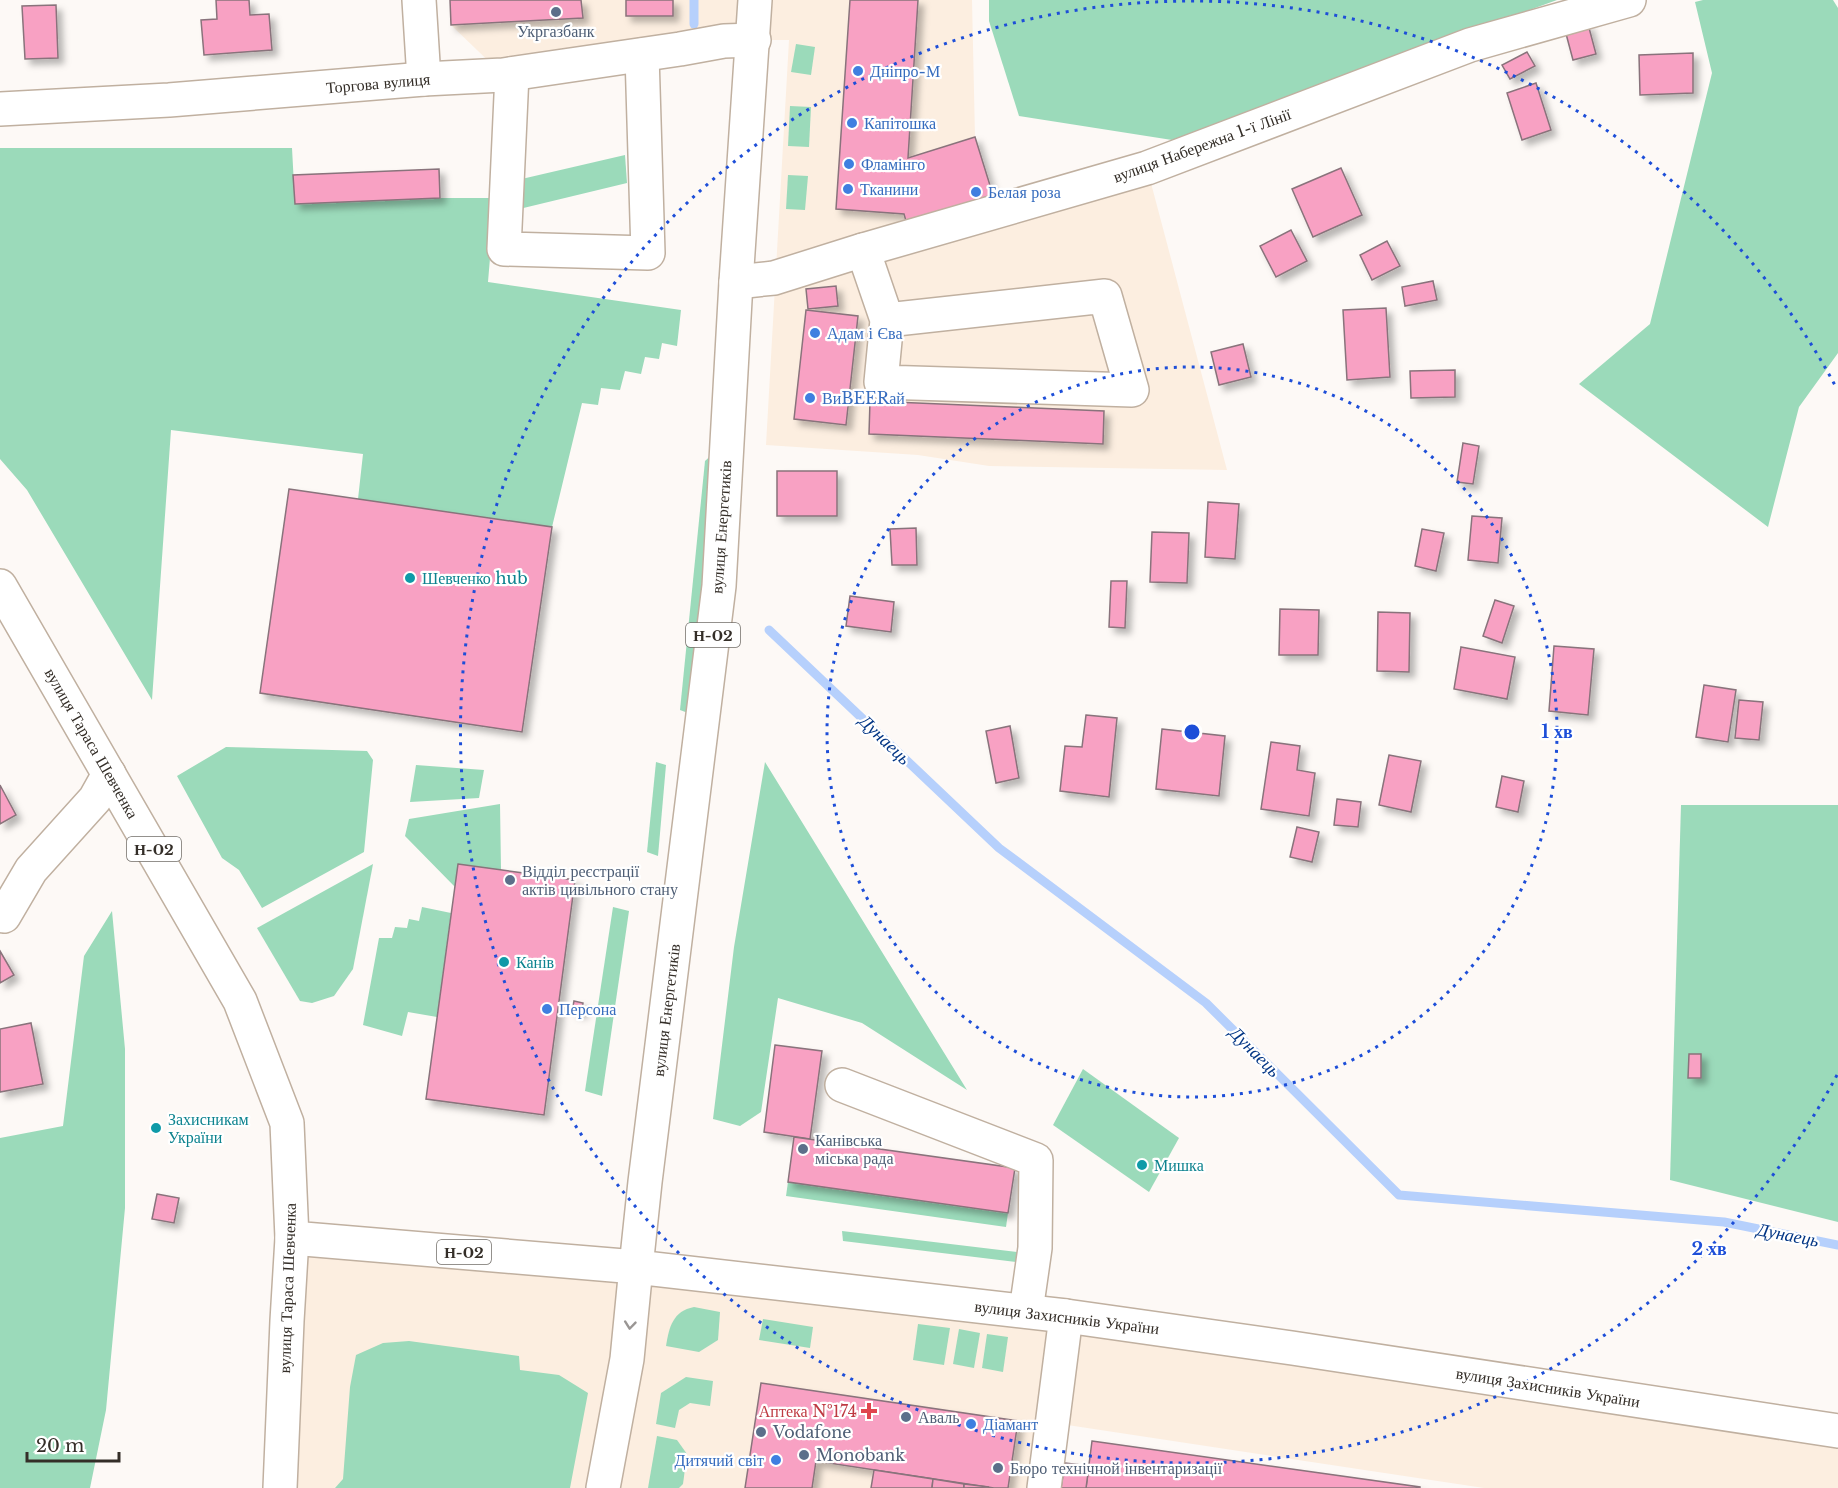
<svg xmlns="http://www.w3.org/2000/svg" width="1838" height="1488" font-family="'Libre Baskerville',serif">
	<defs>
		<filter id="shadow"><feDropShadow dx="5.5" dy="5.5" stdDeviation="3" flood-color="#0004"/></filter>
	</defs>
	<rect width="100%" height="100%" fill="#fdf9f6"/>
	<!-- built -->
	<g fill="#fceee0">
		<path d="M450,0h522l3,137 18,57 154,-26 80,302 -238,-4 -71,-11 -152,-10 23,-405h-35l-251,35 -52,-50z"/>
		<path d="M292,1238l344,29 1202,164v57h-354l-443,-67 -12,67h-749z"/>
	</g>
	<!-- green -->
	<g fill="#9bdaba">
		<path d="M989,0h568l-385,140 -153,-24 -30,-95z"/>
		<path d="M1703,0h130l5,8v345l-39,54 -31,120 -189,-143 71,-60 62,-251 -17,-71z"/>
		<path d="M796,44l19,3 -4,28 -20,-3z"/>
		<path d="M790,106l21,1 -2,40 -21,-1z"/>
		<path d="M0,148h292l3,56 145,-6h55l-7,84 193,28 -4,36 -15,-3 -3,16 -14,-2 -4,17 -16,-3 -5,19 -19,-2 -3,17 -16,-2 -30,124 -194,-28 5,-45 -192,-24 -19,270 -125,-210 -27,-31z"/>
		<path d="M625,155l2,28 -116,28 2,-30z"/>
		<path d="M788,175l20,1 -3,34 -19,-1z"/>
		<path d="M716,451l-28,262 -8,-3 25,-249z"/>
		<path d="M226,747l141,4 6,9 -9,92 -102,56 -23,-38 -17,-12 -45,-82z"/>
		<path d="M656,762l10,3 -8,91 -11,-4z"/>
		<path d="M765,762l202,328 -105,-67 -84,-25 -17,114 -21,14 -27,-7 21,-172z"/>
		<path d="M416,765l68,5 -5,28 -69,4z"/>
		<path d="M500,804l1,66 -43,-6 -3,23 -50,-51 4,-17z"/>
		<path d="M1681,805h157v417l-168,-42z"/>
		<path d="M373,864l-20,105 -19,27 -22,7 -12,-2 -43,-73z"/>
		<path d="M422,907l29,6 -14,104 -29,-5 -6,24 -39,-11 16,-87h13l3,-11 12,1 2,-9 10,2z"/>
		<path d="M613,907l16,4 -27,185 -17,-5z"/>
		<path d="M112,911l13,138v159l-19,202 -16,78h-90v-350l63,-12 21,-170z"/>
		<path d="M1083,1069l96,69 -30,54 -96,-67z"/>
		<path d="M788,1182l220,31 -2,14 -220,-31z"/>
		<path d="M842,1231l175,21 -1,10 -173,-21z"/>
		<path d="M694,1307l26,5 -2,28 -19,12 -33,-6c3,-19 7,-35 28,-39z"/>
		<path d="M763,1319l50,8 -3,21 -51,-8z"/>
		<path d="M918,1324l32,4 -6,37 -31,-5z"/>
		<path d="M959,1329l21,4 -6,35 -21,-4z"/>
		<path d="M987,1334l21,3 -5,35 -21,-4z"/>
		<path d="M409,1341l110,15 1,14 39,5 29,18 -18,95h-235l8,-9 7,-92 6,-32 27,-12z"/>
		<path d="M686,1377l27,4 -3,25 -20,-3 -11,7 -4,18 -19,-4 5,-31z"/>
		<path d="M657,1436l20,4 10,14 -4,30 -4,4h-31z"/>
	</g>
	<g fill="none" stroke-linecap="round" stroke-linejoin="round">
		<!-- stream -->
		<g stroke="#b6d0fc" stroke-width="9">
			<path d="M694,24v-24"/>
			<path d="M769,630l230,218 207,155 193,192 325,27 114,23"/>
		</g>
	</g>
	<!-- building -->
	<g fill="#f8a1c3" stroke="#89737b" stroke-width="1.5" filter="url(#shadow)">
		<path d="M216,0h33l1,15 19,-1 3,36 -68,5 -3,-35 16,-1z"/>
		<path d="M450,0h131l2,18 -132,7z"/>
		<rect x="626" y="0" width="47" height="16"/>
		<path d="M850,0h68l-10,158 67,-21 18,58 -87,26 -2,-7 -68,-5z"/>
		<path d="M56,5l2,53 -33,1 -3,-53z"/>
		<path d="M1588,24l8,30 -23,6 -8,-30z"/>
		<path d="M1527,52l8,14 -25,13 -8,-14z"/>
		<path d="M1693,53v40l-53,2 -1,-40z"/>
		<path d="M1536,83l15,47 -29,10 -15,-47z"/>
		<path d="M1341,168l21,47 -49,22 -21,-48z"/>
		<path d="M439,169l1,29 -145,6 -2,-29z"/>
		<path d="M1291,230l16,31 -31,16 -16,-31z"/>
		<path d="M1387,241l13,25 -28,14 -12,-25z"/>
		<path d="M1433,281l4,19 -32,6 -3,-19z"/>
		<path d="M836,286l2,20 -30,3 -2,-20z"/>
		<path d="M1386,308l4,69 -43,3 -4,-70z"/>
		<path d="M806,310l52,6 -12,109 -52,-6z"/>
		<path d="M1243,344l8,33 -32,8 -8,-33z"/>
		<path d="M1455,370v27l-44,1 -1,-27z"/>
		<path d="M870,401l234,10 -1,33 -234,-10z"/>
		<path d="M1463,443l16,3 -6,38 -16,-2z"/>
		<rect x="777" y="471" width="60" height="45"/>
		<path d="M289,489l263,38 -30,205 -262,-39z"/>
		<path d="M1208,502l31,2 -4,55 -30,-2z"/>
		<path d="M1472,516l30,2 -4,45 -30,-3z"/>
		<path d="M916,528l1,37h-25l-2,-36z"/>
		<path d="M1422,529l22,4 -8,38 -21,-5z"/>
		<path d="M1152,532l37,1 -2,50 -37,-1z"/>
		<path d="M1111,581h16l-2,47 -16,-1z"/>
		<path d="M850,596l44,6 -3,30 -45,-6z"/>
		<path d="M1495,600l19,6 -12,37 -19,-7z"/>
		<path d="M1280,609l39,1 -1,45h-39z"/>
		<path d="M1378,612l32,1 -1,59 -32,-1z"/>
		<path d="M1554,646l40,3 -6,66 -39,-4z"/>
		<path d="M1461,647l54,10 -8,42 -53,-10z"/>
		<path d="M1704,685l32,5 -8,52 -32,-5z"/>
		<path d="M1739,700l24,2 -4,38 -24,-2z"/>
		<path d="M1086,715l31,3 -8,79 -49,-6 5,-45 17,1z"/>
		<path d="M1010,726l9,52 -23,5 -10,-52z"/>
		<path d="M1162,729l63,7 -6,60 -63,-7z"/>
		<path d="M1271,742l29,4 -3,24 18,3 -6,43 -48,-7z"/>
		<path d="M1389,755l32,6 -10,51 -32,-7z"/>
		<path d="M1502,776l22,5 -6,31 -22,-5z"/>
		<path d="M0,785l16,30 -16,9z"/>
		<path d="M1337,799l24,3 -3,25 -24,-2z"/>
		<path d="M1297,827l22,5 -7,30 -22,-5z"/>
		<path d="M458,864l117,16 -31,235 -118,-16z"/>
		<path d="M0,951l14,24 -14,8z"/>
		<path d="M574,1001l9,2 -2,10 -9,-2z"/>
		<path d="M31,1023l12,61 -43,8v-63z"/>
		<path d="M775,1045l47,6 -12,88 -46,-7z"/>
		<path d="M1689,1054h12v24h-13z"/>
		<path d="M794,1137l221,31 -7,45 -220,-31z"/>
		<path d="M157,1194l22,4 -5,25 -22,-4z"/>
		<path d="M761,1383l257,38 -10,67h-14l-178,-27 -4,27h-67z"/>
		<path d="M1092,1441l328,46v1h-334z"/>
		<path d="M1065,1463l24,3 -3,22h-25z"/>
		<path d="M874,1470l59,9 -1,9h-61z"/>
		<path d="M933,1479l31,5v4h-32z"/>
		<path d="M964,1484l25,3 -25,1z"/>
	</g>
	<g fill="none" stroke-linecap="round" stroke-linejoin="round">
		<defs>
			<g id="minor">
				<path d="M419,0l5,79"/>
				<path d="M512,74l-8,175 144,4 -6,-198"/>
				<path d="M0,109l169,-9 255,-21 79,-4 177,-26 44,-8 30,-1"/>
				<path d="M863,250l24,70 218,-24 27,94 -251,-8 6,-62"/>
				<path d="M736,282l38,-4 89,-28 284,-82 323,-123 159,-45"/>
				<path d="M4,916l27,-46 64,-71 14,-25"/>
				<path d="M842,1085l194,75 -1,88 -9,63"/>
				<path d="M280,1488l7,-167 5,-83"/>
				<path d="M603,1488l24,-129 9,-92 430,49 226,32 546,83"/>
				<path d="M1044,1488l22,-172"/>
			</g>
			<path id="major" d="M0,586l240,415 47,122 5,115 344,29 9,-85 74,-596 17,-304 19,-282"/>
		</defs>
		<!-- minor casing -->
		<use href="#minor" stroke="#c0b0a0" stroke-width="36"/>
		<!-- major casing -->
		<use href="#major" stroke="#c0b0a0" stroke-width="36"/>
		<!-- minor -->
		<use href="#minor" stroke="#fff" stroke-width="33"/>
		<!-- major -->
		<use href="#major" stroke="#fff" stroke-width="33"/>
	</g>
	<!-- one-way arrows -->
	<defs><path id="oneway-chevron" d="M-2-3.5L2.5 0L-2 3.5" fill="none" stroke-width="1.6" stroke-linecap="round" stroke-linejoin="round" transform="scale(1.5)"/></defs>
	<use stroke="#9a9694" href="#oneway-chevron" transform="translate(630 1325) rotate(96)"/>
	<!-- distance rings -->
	<g fill="none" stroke="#1d4ed8" stroke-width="3" stroke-dasharray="3 6">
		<circle cx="1192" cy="732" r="365"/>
		<path d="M1837 1075A731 731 0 1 1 1837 389"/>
	</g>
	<!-- markers -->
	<g fill="#5c6f8a" stroke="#fff" stroke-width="2">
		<circle cx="556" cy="12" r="6"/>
		<circle cx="510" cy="880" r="6"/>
		<circle cx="803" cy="1149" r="6"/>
		<circle cx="906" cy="1417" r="6"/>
		<circle cx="761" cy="1432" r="6"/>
		<circle cx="804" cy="1455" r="6"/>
		<circle cx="998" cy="1468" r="6"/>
	</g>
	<g fill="#3f7fe0" stroke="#fff" stroke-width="2">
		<circle cx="858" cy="71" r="6"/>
		<circle cx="852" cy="123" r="6"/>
		<circle cx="849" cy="164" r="6"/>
		<circle cx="848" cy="189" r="6"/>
		<circle cx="976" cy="192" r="6"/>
		<circle cx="815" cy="333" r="6"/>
		<circle cx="810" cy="398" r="6"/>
		<circle cx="547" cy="1009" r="6"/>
		<circle cx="971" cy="1424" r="6"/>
		<circle cx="776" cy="1460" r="6"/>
	</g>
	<g fill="#0f9aa8" stroke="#fff" stroke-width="2">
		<circle cx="410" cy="578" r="6"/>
		<circle cx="504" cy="962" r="6"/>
		<circle cx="156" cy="1128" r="6"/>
		<circle cx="1142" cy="1165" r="6"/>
	</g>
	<path fill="#e0444e" stroke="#fff" stroke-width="2" d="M866 1402h6v6h6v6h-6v6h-6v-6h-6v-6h6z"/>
	<g text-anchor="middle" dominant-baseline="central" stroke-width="4.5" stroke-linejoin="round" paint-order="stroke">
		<!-- shield labels -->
		<g fill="#fff" stroke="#716d68" stroke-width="1.5">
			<rect x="686" y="623" width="54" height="24" rx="4.5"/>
			<rect x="127" y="837" width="54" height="24" rx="4.5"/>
			<rect x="437" y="1240" width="54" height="24" rx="4.5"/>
		</g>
		<g font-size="15" font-weight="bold" fill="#342e28">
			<text x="713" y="635">Н-02</text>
			<text x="154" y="849">Н-02</text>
			<text x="464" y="1252">Н-02</text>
		</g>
		<!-- service labels -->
		<g font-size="16" fill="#4e5e75" stroke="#fff" text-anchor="start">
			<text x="556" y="31" text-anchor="middle">Укргазбанк</text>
			<text x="522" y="871">Відділ реєстрації<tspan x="522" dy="18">актів цивільного стану</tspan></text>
			<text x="815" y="1140">Канівська<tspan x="815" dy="18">міська рада</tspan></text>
			<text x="918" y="1417">Аваль</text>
			<text x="773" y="1432">Vodafone</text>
			<text x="816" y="1455">Monobank</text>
			<text x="1010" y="1468">Бюро технічной інвентаризації</text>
		</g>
		<!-- shop labels -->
		<g font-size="16" fill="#366cbe" stroke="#fff" text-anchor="start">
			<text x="870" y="71">Дніпро-М</text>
			<text x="864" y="123">Капітошка</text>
			<text x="861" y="164">Фламінго</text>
			<text x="860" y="189">Тканини</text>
			<text x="988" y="192">Белая роза</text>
			<text x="827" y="333">Адам і Єва</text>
			<text x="822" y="398">ВиBEERай</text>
			<text x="559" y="1009">Персона</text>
			<text x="983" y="1424">Діамант</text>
			<text x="764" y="1460" text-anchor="end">Дитячий світ</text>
		</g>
		<!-- street labels -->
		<g font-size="16" fill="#342e28" stroke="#fff">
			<text transform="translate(378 83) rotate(-5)">Торгова вулиця</text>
			<text transform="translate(1202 145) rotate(-20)">вулиця Набережна 1-ї Лінії</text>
			<text transform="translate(721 527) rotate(-86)">вулиця Енергетиків</text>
			<text transform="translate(92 743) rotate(60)">вулиця Тараса Шевченка</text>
			<text transform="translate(666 1010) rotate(-83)">вулиця Енергетиків</text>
			<text transform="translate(287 1288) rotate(-88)">вулиця Тараса Шевченка</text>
			<text transform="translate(1067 1317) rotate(7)">вулиця Захисників України</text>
			<text transform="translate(1548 1387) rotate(9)">вулиця Захисників України</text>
		</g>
		<!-- culture labels -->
		<g font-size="16" fill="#0d838f" stroke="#fff" text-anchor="start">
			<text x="422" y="578">Шевченко hub</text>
			<text x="516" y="962">Канів</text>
			<text x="168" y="1119">Захисникам<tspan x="168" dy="18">України</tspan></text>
			<text x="1154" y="1165">Мишка</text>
		</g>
		<!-- health labels -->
		<g font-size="16" fill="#be3a42" stroke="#fff" text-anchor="end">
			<text x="857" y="1411">Аптека №174</text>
		</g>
		<!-- water labels -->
		<g font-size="18" font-style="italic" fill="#033685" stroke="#fff">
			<text transform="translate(885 740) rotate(44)">Дунаець</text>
			<text transform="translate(1255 1052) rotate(45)">Дунаець</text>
			<text transform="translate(1788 1235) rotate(11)">Дунаець</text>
		</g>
	</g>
	<circle cx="1192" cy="732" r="9" fill="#1d4ed8" stroke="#fff" stroke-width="3"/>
	<g font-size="18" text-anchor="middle" font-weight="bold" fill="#1d4ed8" stroke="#fff" stroke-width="4.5" stroke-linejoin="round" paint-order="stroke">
		<text x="1557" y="738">1 хв</text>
		<text x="1709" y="1255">2 хв</text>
	</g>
	<!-- scale -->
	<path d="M27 1452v9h92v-9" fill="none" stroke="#342e28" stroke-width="3"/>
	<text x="36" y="1452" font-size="18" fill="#342e28" stroke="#ffffff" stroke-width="4.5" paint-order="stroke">20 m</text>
</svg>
